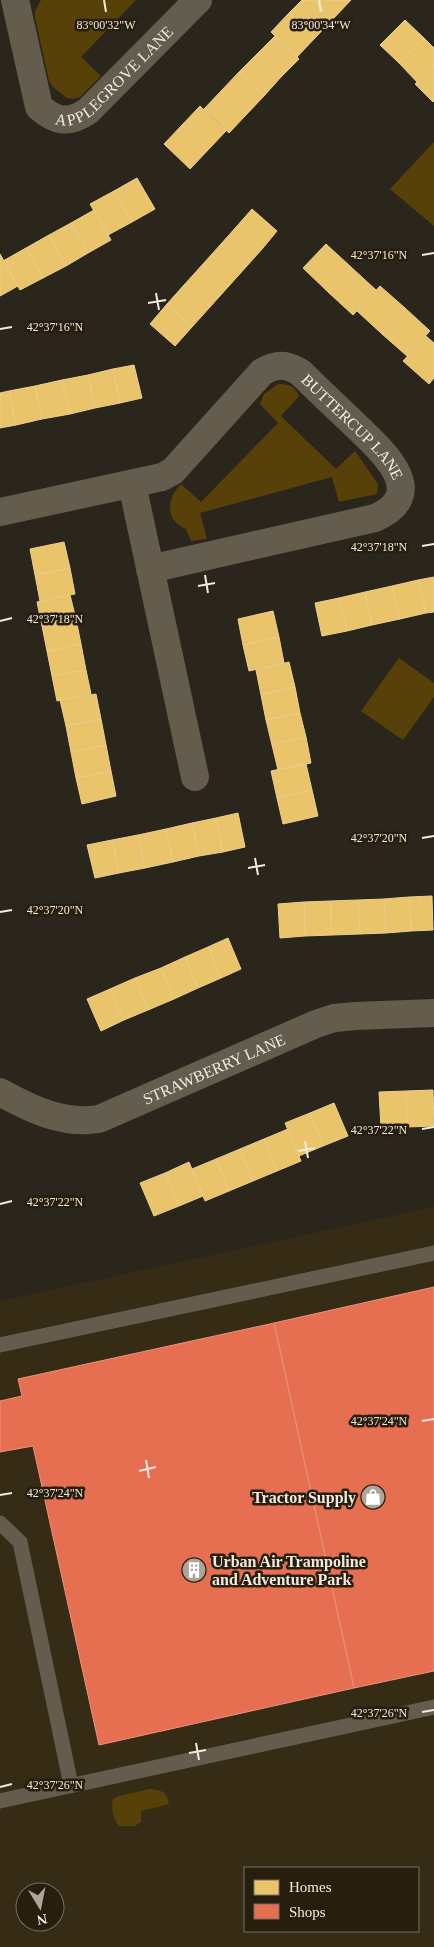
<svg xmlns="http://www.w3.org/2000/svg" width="434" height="1947" font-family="'Times New Roman',serif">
	<rect width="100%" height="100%" fill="#2b261c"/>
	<!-- built -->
	<path fill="#362b15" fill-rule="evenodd" d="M434,1207v740h-434v-646zM245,1868h173v63h-173zM25,1892h30v30h-30z"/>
	<!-- green -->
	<g fill="#584109">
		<path d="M41,0h95l-55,57 20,19 -21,21 -7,2 -6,-1 -13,-10 -5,-7 -14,-64v-6z"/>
		<path d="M434,142v84l-44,-37z"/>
		<path d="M278,384c11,0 16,2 21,12l-18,20 55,53 19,-18 23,33 -1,10 -38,8 -7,-25 -132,36 7,26 -16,2 -5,-12c-22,-9 -19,-31 -5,-45l20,18 77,-79 -18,-19 4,-10z"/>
		<path d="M399,658l35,25v14l-31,43 -42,-29z"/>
		<path d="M150,1789c12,1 17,3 19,15l-28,7v11l-6,4h-16c-6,-7 -8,-17 -6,-27l6,-3z"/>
	</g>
	<!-- homes -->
	<g fill="#e9c46a" stroke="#ebcf8d">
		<path d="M302,0h12l19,19 -18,19 -26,-25z"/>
		<path d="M314,0h37l-18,19z"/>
		<path d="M289,13l26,25 -18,19 -26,-25z"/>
		<path d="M405,20l19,18 -25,25 -19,-18z"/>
		<path d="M275,36l24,23 -18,18 -24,-23z"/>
		<path d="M424,38l10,10v17l-17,17 -18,-19z"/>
		<path d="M257,54l24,23 -17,19 -25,-24z"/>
		<path d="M434,65v36l-1,1 -18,-18z"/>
		<path d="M239,72l25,24 -18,19 -25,-24z"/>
		<path d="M221,91l25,24 -17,18 -25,-24z"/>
		<path d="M200,106l26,25 -18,19 -26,-25z"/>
		<path d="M182,125l26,25 -18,19 -26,-25z"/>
		<path d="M137,178l18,31 -23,13 -18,-31z"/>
		<path d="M114,191l18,31 -24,13 -18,-31z"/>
		<path d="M252,209l25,22 -14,17 -26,-22z"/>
		<path d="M94,210l17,30 -23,13 -17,-30z"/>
		<path d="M71,223l17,30 -22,13 -17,-31z"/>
		<path d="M237,226l26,22 -17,19 -25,-23z"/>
		<path d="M49,235l17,31 -23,12 -17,-30z"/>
		<path d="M221,244l25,23 -18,20 -25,-23z"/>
		<path d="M326,244l25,23 -23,25 -25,-24z"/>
		<path d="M26,248l17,30 -23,12 -17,-29z"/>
		<path d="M0,254l18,32 -18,10z"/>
		<path d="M203,264l25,23 -18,20 -26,-22z"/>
		<path d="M351,267l25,23 -23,25 -25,-23z"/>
		<path d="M184,285l26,22 -18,20 -25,-23z"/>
		<path d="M380,286l25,22 -23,26 -25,-23z"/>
		<path d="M167,304l25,23 -17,19 -25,-22z"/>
		<path d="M405,308l25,23 -23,25 -25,-22z"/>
		<path d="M426,336l8,7v35l-5,6 -26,-23z"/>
		<path d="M134,365l8,33 -22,5 -7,-34z"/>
		<path d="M113,369l7,34 -25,5 -7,-33z"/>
		<path d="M88,375l7,33 -25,6 -8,-34z"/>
		<path d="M62,380l8,34 -28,5 -7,-33z"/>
		<path d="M35,386l7,33 -26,6 -7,-34z"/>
		<path d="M9,391l7,34 -16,3v-35z"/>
		<path d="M64,542l6,26 -35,7 -5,-26z"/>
		<path d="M70,568l5,26 -35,7 -5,-26z"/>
		<path d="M434,577v35l-8,1 -8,-33z"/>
		<path d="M418,580l8,33 -26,6 -8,-33z"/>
		<path d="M392,586l8,33 -28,6 -7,-33z"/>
		<path d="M365,592l7,33 -25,6 -8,-33z"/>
		<path d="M70,595l6,24 -34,7 -5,-24z"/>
		<path d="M339,598l8,33 -25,5 -7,-33z"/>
		<path d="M273,611l6,26 -36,8 -5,-26z"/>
		<path d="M76,619l5,25 -34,7 -5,-25z"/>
		<path d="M279,637l5,26 -35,8 -6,-26z"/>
		<path d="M81,644l5,26 -34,6 -5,-25z"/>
		<path d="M289,662l6,25 -34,8 -5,-25z"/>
		<path d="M86,670l5,24 -34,7 -5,-25z"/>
		<path d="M295,687l5,26 -34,7 -5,-25z"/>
		<path d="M96,694l5,25 -35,7 -6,-26z"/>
		<path d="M300,713l6,24 -34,8 -6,-25z"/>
		<path d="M101,719l5,26 -35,7 -5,-26z"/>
		<path d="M306,737l5,26 -33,7 -6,-25z"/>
		<path d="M106,745l5,26 -35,7 -5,-26z"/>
		<path d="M306,764l6,26 -35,8 -6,-27z"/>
		<path d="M111,771l5,25 -34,8 -6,-26z"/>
		<path d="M312,790l6,26 -35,8 -6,-26z"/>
		<path d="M238,813l7,34 -22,5 -7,-34z"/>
		<path d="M216,818l7,34 -24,4 -7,-33z"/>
		<path d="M192,823l7,33 -26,6 -7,-33z"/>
		<path d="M166,829l7,33 -28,6 -7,-33z"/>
		<path d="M138,835l7,33 -26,5 -7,-33z"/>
		<path d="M112,840l7,33 -24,5 -8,-33z"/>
		<path d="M432,896l1,34 -22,1 -2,-34z"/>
		<path d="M409,897l2,34 -25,2 -2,-34z"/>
		<path d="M384,899l2,34 -26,1 -2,-34z"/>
		<path d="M358,900l2,34 -28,1 -2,-34z"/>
		<path d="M330,901l2,34 -27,1 -1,-34z"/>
		<path d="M304,902l1,34 -25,2 -2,-34z"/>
		<path d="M228,938l13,31 -20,9 -13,-31z"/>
		<path d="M208,947l13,31 -23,10 -13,-31z"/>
		<path d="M185,957l13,31 -24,11 -13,-31z"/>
		<path d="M161,968l13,31 -26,11 -13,-32z"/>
		<path d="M135,978l13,32 -24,10 -14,-31z"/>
		<path d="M110,989l14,31 -23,11 -14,-32z"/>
		<path d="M433,1090l1,36 -27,1 -1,-36z"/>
		<path d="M406,1091l1,36 -26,1 -2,-36z"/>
		<path d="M334,1103l14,33 -25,10 -13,-33z"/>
		<path d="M310,1113l13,33 -24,10 -14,-33z"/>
		<path d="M288,1129l13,32 -24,10 -13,-32z"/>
		<path d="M264,1139l13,32 -24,10 -13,-32z"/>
		<path d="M240,1149l13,32 -24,10 -13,-32z"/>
		<path d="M216,1159l13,32 -24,10 -13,-32z"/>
		<path d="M189,1162l14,34 -24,10 -14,-33z"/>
		<path d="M165,1173l14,33 -25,10 -14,-33z"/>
	</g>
	<!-- shops -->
	<g fill="#e76f51" stroke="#ea947c">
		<path d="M434,1287v384l-80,17 -80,-365z"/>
		<path d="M274,1323l80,365 -255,57 -66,-299 -33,6v-51l22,-5 -4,-17z"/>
	</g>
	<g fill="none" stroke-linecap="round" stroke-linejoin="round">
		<!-- lane -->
		<g stroke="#645c4c" stroke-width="15">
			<path d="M0,1345l434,-92"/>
			<path d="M0,1523l20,19 51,243"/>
			<path d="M0,1801l434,-94"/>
		</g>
		<!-- street -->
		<g stroke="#645c4c" stroke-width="28">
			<path id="s1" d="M15,0l24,107c17,15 30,17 49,4l110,-111"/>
			<path d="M132,484l63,293"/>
			<path id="s2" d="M0,512l162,-35 11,-6 89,-99c14,-8 24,-9 39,1 16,16 33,32 50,48 26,26 83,71 24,97l-225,51"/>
			<path id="s3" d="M0,1092c31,17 63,33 99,27l217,-95 18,-6 22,-2 78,-3"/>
		</g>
	</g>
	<!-- ticks -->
	<path fill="none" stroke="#f0eadf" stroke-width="2" d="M104,0l2,12M319,0l2,12M422,255l12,-2M156,293l3,17M148,303l18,-3M0,329l12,-2M422,546l12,-2M205,575l3,18M198,586l17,-3M0,621l12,-3M422,838l12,-2M255,858l3,17M248,868l17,-3M0,912l12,-2M422,1129l12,-2M305,1141l3,17M298,1151l17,-3M0,1204l12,-3M422,1421l12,-2M146,1460l3,18M139,1471l17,-4M0,1495l12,-2M422,1712l12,-2M196,1743l3,17M189,1753l17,-3M0,1787l12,-3"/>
	<!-- icons -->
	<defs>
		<symbol id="shop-disc" viewBox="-11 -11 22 22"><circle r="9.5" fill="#aba59b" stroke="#271e0d"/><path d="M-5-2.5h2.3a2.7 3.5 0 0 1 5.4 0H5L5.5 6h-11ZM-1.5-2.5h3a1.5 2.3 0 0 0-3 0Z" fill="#fff"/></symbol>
		<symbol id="building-disc" viewBox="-11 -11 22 22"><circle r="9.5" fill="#aba59b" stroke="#271e0d"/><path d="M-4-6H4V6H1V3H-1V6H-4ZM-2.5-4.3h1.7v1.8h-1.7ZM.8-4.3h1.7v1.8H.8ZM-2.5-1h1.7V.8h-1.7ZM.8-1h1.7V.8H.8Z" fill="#fff"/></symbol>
	</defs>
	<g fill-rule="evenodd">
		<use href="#shop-disc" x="359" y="1483" width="28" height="28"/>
		<use href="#building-disc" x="180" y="1556" width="28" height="28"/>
	</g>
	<g text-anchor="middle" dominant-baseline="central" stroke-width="5" stroke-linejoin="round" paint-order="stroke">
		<!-- street labels -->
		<g font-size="16" fill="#f0eadf" stroke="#271e0d">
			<text stroke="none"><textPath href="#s1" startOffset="205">APPLEGROVE LANE</textPath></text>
			<text stroke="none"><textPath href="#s2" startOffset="428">BUTTERCUP LANE</textPath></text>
			<text stroke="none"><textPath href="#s3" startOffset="230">STRAWBERRY LANE</textPath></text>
		</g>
		<!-- poi labels -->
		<g font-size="16" font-weight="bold" fill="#f0eadf" stroke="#271e0d" text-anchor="end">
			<text x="356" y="1497">Tractor Supply</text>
			<text x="212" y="1561" text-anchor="start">Urban Air Trampoline<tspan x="212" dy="18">and Adventure Park</tspan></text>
		</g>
	</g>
	<g font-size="12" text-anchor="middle" fill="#f0eadf" stroke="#271e0d" stroke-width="5" stroke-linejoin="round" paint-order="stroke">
		<text x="106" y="29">83°00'32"W</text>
		<text x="321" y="29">83°00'34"W</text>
		<text x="379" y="259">42°37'16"N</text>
		<text x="55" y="331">42°37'16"N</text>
		<text x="379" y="551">42°37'18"N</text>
		<text x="55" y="623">42°37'18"N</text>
		<text x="379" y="842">42°37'20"N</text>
		<text x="55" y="914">42°37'20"N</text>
		<text x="379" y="1134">42°37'22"N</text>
		<text x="55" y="1206">42°37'22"N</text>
		<text x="379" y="1425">42°37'24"N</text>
		<text x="55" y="1497">42°37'24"N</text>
		<text x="379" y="1717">42°37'26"N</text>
		<text x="55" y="1789">42°37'26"N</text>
	</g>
	<!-- legend -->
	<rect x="244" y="1867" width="175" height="65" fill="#271e0d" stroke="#777061"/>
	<rect x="254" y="1880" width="25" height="15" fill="#e9c46a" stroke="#777061"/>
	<text x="289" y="1892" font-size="15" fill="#f0eadf">Homes</text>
	<rect x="254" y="1904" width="25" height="15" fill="#e76f51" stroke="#777061"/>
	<text x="289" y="1917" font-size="15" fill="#f0eadf">Shops</text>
	<!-- north arrow -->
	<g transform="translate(40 1907) rotate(170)"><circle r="24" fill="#271e0d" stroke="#777061"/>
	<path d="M0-4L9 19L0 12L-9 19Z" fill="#aba59b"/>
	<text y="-8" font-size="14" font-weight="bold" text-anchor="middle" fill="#f0eadf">N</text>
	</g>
</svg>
